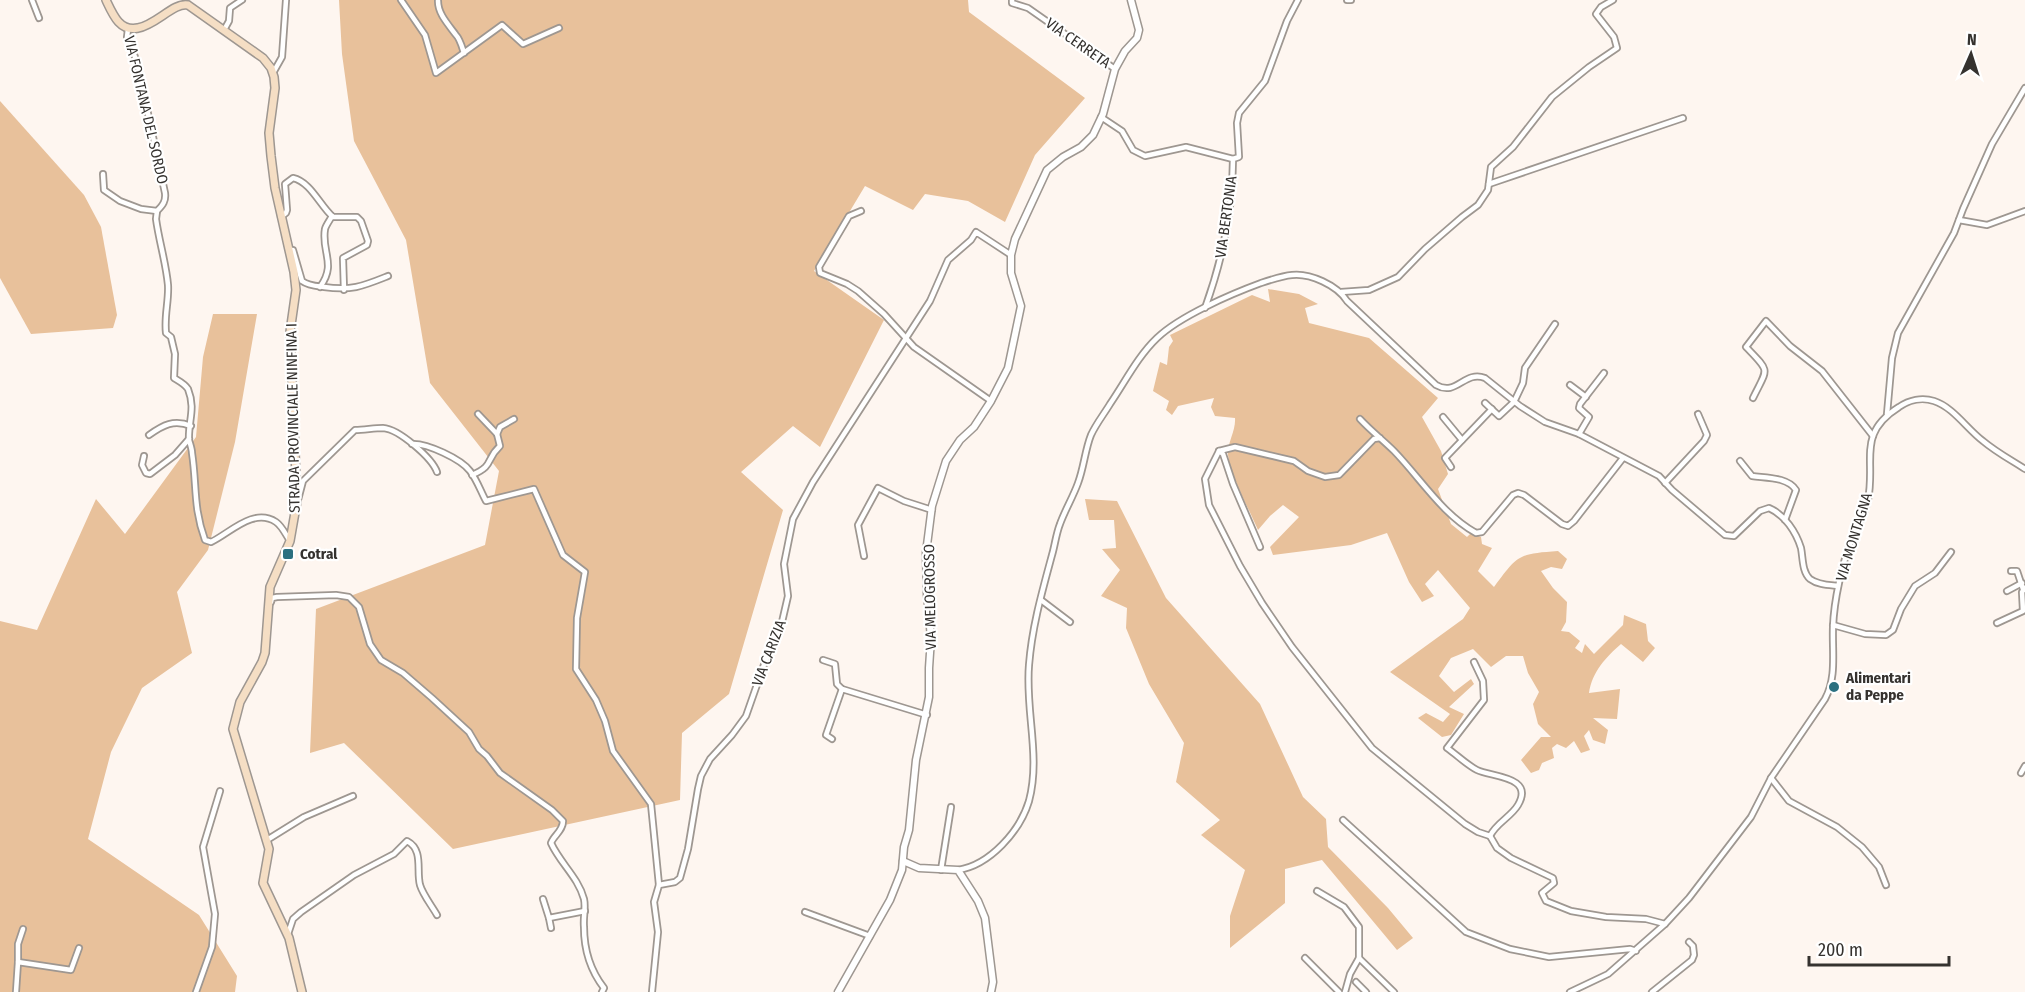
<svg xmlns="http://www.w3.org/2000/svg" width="2025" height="992" font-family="'Fira Sans Condensed',sans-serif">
	<rect width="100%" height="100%" fill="#fef6f0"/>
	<!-- green -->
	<g fill="#e8c19b">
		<path d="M339,0h629l1,12 116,86 -50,57 -30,67 -37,-21 -43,-7 -12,16 -48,-24 -51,85 70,49 -64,127 -27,-21 -52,46 42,38 -54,184 -47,39 -2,67 -227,49 -109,-106 -34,10 6,-144 169,-64 14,-74 -69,-88 -24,-143 -52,-99 -12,-87z"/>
		<path d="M0,101l84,94 17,32 16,88 -4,13 -82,6 -31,-56z"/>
		<path d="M1268,289l31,5 19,10 -13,4 4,15 60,15 69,60 -16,19 19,34 7,23 -10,15 13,35 16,13 4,-4 10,4 1,7 10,4 -14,23 16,16c24,-32 23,-33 64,-36l9,8 -5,10 -11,-2 -10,4 12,17 14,14 -1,20 -5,9 8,1 11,9 -5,7 7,5 3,-9 9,10 29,-29 1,-10 22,9 2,17 7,7 -12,14 -22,-18c-15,13 -29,28 -32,49l31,-4 -3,30 -24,-1 15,12 -3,14 -12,-4 -4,-10 -5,6 6,14 -9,3 -7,-12 -8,7 -9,-4 -5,4 2,10 -12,5 -3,7 -8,3 -10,-13 20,-23h10l-13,-13 -5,-20 6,-12 -11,-19 -5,-17h-17l-15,11 -18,-18 -22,9 -12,18 15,16 17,-13 3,5 -25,23 15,7 -13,21 -9,2 -24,-19 8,-5 17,9 7,-8 -60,-42 73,-53 7,-11 -32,-38 -13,14 9,12 -12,6 -13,-20 -22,-49 -36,12 -78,10 -3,-8 29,-30 -16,-12 -13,11 -12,14c-8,-19 -28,-55 -30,-75 -1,-12 8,-24 7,-37l-20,-2 -4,-9 3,-9 -36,8 -6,9 -6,-5 3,-9 -16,-10 7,-29 7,3 2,-18 4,-6 -3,-6 82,-40 18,7z"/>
		<path d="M213,314h44l-22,128 -27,108 -31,42 15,61 -50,35 -31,64 -23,87 111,76 38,61 -2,16h-235v-371l37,9 59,-131 29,35 71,-97 7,-80z"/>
		<path d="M1085,499l32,2 49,97 94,106 43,93 23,22 2,28 60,61 25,30 -16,12 -75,-90 -37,9v34l-55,45v-32l15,-46 -44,-35 19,-15 -44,-38 8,-39 -35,-59 -23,-56 1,-20 -26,-12 19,-26 -18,-21 14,-1 -2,-28h-25z"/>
	</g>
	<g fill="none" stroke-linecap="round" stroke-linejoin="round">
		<defs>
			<g id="minor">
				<path d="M32,0l7,18"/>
				<path d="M401,0l24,35 11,38 66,-48 21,19 36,-16"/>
				<path d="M1012,0v3l16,5 87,61"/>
				<path d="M1347,0h4"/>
				<path d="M438,1c0,13 10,23 18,34 4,4 6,12 8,18"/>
				<path d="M128,29l-1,8 10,25 28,131c1,8 -2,12 -8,18l-1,8c3,22 10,44 12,66 1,16 -4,31 -2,48l5,4 4,17 -1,24c5,3 11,6 14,11 8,20 0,32 1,51 1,4 3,9 3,13 5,33 1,54 13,87l6,2c18,-8 42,-35 65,-20 6,4 10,13 14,19"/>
				<path d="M224,30l5,-9 1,-13 12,-8"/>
				<path d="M273,73l9,-16 4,-57"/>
				<path d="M1101,117l21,14 11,19 12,6 41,-9 47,12"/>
				<path d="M103,174l1,16 16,11 21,8 16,2"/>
				<path d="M1489,184l194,-66"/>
				<path d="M861,211l-12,5 -30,51 1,6 27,11 11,7 26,23 30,33 77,54"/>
				<path d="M281,217l5,-4 1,-3 -2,-26 8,-6c18,4 27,28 40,39h24l4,4 7,20 -1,4 -24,13 1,32"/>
				<path d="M1959,220l28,5 38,-14"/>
				<path d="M289,250h4l9,31c7,5 14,5 22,6 28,4 39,-1 64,-11"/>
				<path d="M320,287c17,-23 1,-35 5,-58 1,-4 5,-9 7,-13"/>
				<path d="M1341,292l28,-2 29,-13 27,-28 37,-32 16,-12 10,-15 3,-23 22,-20 39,-50 37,-30 28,-19 -3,-11 -18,-23 5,-7 12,-7"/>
				<path d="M1205,308c17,-47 28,-98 28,-149l6,-2 -2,-34 2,-10 26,-32 22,-60 11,-21"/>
				<path d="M1570,385l16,12"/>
				<path d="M1753,398c15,-31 18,-25 -7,-51l20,-26 24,25 32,25 51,65"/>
				<path d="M1485,403l14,13 15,-14 9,-19 2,-15 30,-44"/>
				<path d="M1887,414l5,-56 6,-25 56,-100 9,-24 29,-65 33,-56"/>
				<path d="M1443,417l19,23"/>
				<path d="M1360,419c11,12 23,21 34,32 27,28 48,63 82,82l6,-1 31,-37 5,-2 6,2 38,29 6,2 6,-5 49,-63"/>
				<path d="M497,434l3,-7 14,-8"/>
				<path d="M1579,434l10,-17 -10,-9 1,-4 24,-31"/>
				<path d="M149,435c14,-10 25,-16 42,-9"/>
				<path d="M412,444c15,-1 49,15 58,27 7,9 11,21 16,30l48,-12 29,66 22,17 -8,46 -1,51 20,31 9,21 8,30 38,53 8,81"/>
				<path d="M1219,451l16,-4 59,14 14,10 17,6 14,-2 35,-36 6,-1"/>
				<path d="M144,456l-2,9 4,8 4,1 25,-19 14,-16"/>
				<path d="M1740,461l12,15c14,2 36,1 44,14l-11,30"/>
				<path d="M1451,467l-6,-9 47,-49"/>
				<path d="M472,475c23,-10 13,-15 28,-29l-3,-12 -19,-20"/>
				<path d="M1665,483l39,-42 3,-6 -9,-21"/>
				<path d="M298,500l5,-19 52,-51c9,0 19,-2 28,-2 16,1 49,30 54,44"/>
				<path d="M1260,547l-27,-63 -10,-30 -4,-3 -14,28 4,26 31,61 22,37 30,44 80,101 93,76 13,8 12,4"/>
				<path d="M864,556l-6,-31 20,-37 26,13 28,9"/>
				<path d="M2011,571h6l6,18"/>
				<path d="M2007,591l15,-8"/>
				<path d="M1041,600l29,22"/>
				<path d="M271,602l1,-4 5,-1 59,-2 13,2 10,10 11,37 11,16 22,13 29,25 37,34 10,17 8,7 13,17 52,37 11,11c0,10 -9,14 -12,22 9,20 27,34 33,56 2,9 -1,18 0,28 0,22 6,43 20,61l-2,4"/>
				<path d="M1997,623l26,-12 -1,-19 3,-4"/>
				<path d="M1833,625l32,9 21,1 7,-5 8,-21 14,-23 20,-13 16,-21"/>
				<path d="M823,660l12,4 2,20 5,5"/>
				<path d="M1474,662l9,19 1,19 -37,48c10,7 20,17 30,22 14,7 58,6 41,35 -7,12 -22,18 -28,31l7,12 14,10 42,20 1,5 -12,10 4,8 25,10 35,6 40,2 19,5"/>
				<path d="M832,739l-6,-4 16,-46 85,26"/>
				<path d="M2021,773l4,-7"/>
				<path d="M1771,778l18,23 48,26 25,20 17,20 7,18"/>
				<path d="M1343,820l123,112 44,17 39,8 81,-8 6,2"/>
				<path d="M267,840l37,-23 49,-21"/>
				<path d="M941,870l10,-63"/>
				<path d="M958,870c32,-5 62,-39 71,-69 12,-45 -4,-90 0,-136 3,-38 13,-73 23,-110 3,-10 4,-21 8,-31 5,-14 13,-27 18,-41 6,-16 7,-33 13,-48 5,-11 13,-21 19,-31 15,-22 28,-48 47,-66 23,-22 74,-44 104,-55 9,-3 21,-7 31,-8 18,-2 45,10 55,26l89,84c21,12 28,-15 49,-7l35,28 25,16 34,12 80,42 13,14 53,45 9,1 26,-25 9,-3c16,7 27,24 32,40 2,10 1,24 9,31 8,6 19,6 28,7"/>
				<path d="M1317,891l27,16 15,20v31"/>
				<path d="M543,899l6,19 36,-7"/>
				<path d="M805,912l65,24"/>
				<path d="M549,918l2,10"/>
				<path d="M288,934l5,-15 8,-7 53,-37 40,-21 13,-13c17,9 9,29 13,44 3,10 12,21 17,30"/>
				<path d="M1305,958l34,34"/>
				<path d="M18,962v-18l5,-15"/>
				<path d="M1356,982l10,10"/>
				<path d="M16,992l2,-30 53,8 8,-22"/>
				<path d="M196,992l16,-45 3,-33 -12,-67 17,-56"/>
				<path d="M652,992l6,-60 -4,-30 5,-17 16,-3 5,-4 8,-29 10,-60 3,-13 9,-17 22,-24 14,-19 21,-60 15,-34 6,-26 -4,-32 9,-45 20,-37 117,-181 18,-41 23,-20 5,-8 35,23"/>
				<path d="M1345,992l5,-18 9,-16 35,34"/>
				<path d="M1570,992l38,-18 57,-50 24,-26 62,-81 20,-39 54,-79c12,-22 7,-47 8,-72 1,-27 9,-63 19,-89 6,-12 13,-24 16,-38 8,-40 -12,-66 31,-93 10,-7 23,-10 35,-6 19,6 33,28 49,40 13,11 28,19 42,28"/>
				<path d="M1652,992l40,-32 2,-5 -1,-9 -4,-4"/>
			</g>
			<g id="tertiary">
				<path d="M903,861l16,7 39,2 20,31 7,17 8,64 -2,10"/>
				<path d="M838,992l52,-92 12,-30 2,-23 5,-17 7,-70 13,-63v-29l2,-30 -4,-44 -1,-41 6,-47 14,-45 14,-21 14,-13 17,-26 17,-33 13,-62 -10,-33v-18l4,-16 32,-69 16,-13 18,-10 12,-12 10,-21 12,-45 10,-18 12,-13 2,-8 -8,-30"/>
			</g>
			<path id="secondary" d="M106,0c7,15 14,32 32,28 18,-3 36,-26 50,-23l75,53 8,10 3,9 1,11 -6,45 2,23 4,32 19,84 2,18 -6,42 7,169 -7,40 -20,46 -5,66 -3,9 -22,40 -7,27 36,120 -6,34 26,55 13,54"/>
		</defs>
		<!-- minor casing -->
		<use href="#minor" stroke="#9e9791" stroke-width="8"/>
		<!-- tertiary casing -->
		<use href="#tertiary" stroke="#9e9791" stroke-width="9"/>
		<!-- secondary casing -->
		<use href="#secondary" stroke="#9e9791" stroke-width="10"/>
		<!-- minor -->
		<use href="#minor" stroke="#fff" stroke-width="4.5"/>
		<!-- tertiary -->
		<use href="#tertiary" stroke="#fff" stroke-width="6"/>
		<!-- secondary -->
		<use href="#secondary" stroke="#f5dec4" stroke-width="7"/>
	</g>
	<!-- markers -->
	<g fill="#2b7080" stroke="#fff" stroke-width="2">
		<rect x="282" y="548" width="12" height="12" rx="3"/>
		<circle cx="1834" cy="687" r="6"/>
	</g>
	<g text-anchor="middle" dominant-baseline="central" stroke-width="4.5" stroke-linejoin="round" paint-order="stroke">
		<!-- street labels -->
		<g font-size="15" fill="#35322f" stroke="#fff">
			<text transform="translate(1078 43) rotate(35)">VIA CERRETA</text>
			<text transform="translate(146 110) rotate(77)">VIA FONTANA DEL SORDO</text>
			<text transform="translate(1226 217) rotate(-82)">VIA BERTONIA</text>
			<text transform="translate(293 418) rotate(-91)">STRADA PROVINCIALE NINFINA I</text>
			<text transform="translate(1854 537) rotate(-73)">VIA MONTAGNA</text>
			<text transform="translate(930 597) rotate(-91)">VIA MELOGROSSO</text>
			<text transform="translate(769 653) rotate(-69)">VIA CARIZIA</text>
		</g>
		<!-- poi labels -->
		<g font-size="15" font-weight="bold" fill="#35322f" stroke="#fff" text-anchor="start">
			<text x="300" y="554">Cotral</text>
			<text x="1846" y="678">Alimentari<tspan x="1846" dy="17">da Peppe</tspan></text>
		</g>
	</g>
	<!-- north arrow -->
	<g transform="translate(1971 54) rotate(3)" stroke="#ffffff" stroke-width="4.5" paint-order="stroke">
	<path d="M0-4.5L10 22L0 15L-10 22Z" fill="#35322f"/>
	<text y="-9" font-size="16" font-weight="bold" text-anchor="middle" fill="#35322f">N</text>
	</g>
	<!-- scale -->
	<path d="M1809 956v9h140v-9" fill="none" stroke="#35322f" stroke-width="3"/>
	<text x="1818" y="956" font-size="18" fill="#35322f" stroke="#ffffff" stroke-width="4.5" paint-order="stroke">200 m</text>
</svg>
